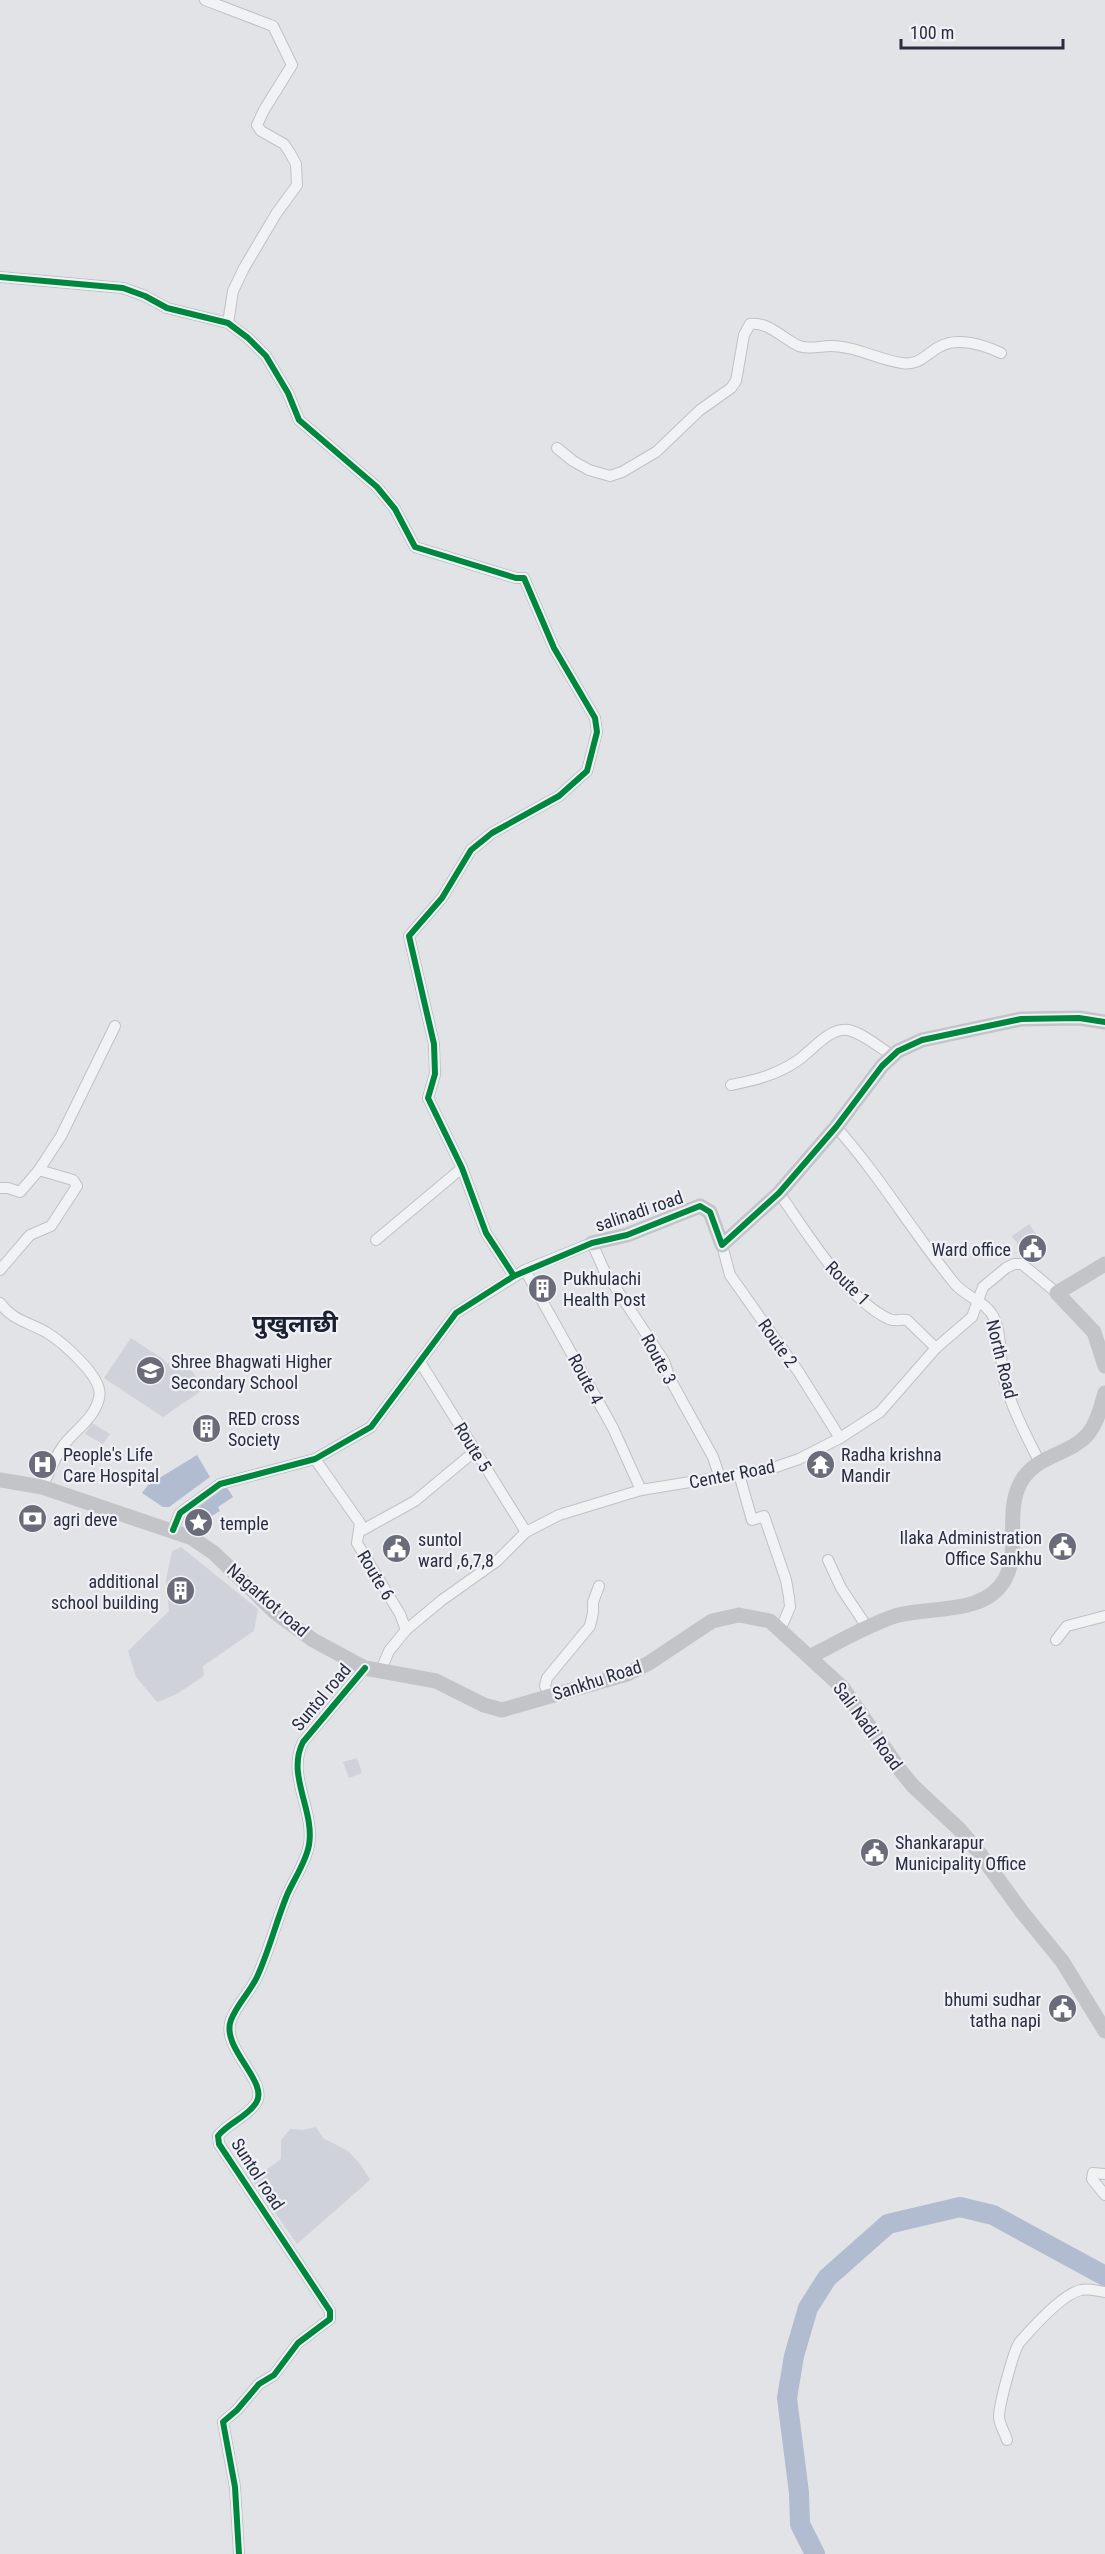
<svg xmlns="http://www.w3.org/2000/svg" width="1105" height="2554" font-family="'Roboto Condensed','Noto Sans Devanagari',sans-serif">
	<rect width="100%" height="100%" fill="#e2e3e6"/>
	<!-- built -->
	<g fill="#d0d2d9">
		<path d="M1029,1224l7,10 -17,12 -7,-10z"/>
		<path d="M131,1338l32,21 4,5 14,-9 23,34 -41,28 -59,-39z"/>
		<path d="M92,1423l18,11 -7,10 -18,-10z"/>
		<path d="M181,1547l77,62 -4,22 -51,35 1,10 -29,19 -18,7 -21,-25 -8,-26 41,-40 -3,-31 6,-29z"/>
		<path d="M357,1758l5,15 -13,5 -6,-16z"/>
		<path d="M316,2127l7,11 25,13 13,14 9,15 -73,64 -45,-64 29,-21v-19l9,-11 13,1z"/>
	</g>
	<!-- water -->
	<g fill="#b1bcd0">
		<path d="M197,1455l13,22 -41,30h-6l-21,-14 6,-8z"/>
		<path d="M226,1486l7,11 -15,10 2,4 -12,7 -9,-11z"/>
	</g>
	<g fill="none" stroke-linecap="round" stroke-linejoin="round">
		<!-- river -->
		<path stroke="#b1bcd0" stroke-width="20" d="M815,2554l-15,-30 -1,-31 -12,-95 7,-42 14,-48 19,-30 61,-54 72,-17 33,8 112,61"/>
		<defs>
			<g id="street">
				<path d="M205,0l68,26 19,39 -28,45 -7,15 4,6 23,13 6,9 6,11 1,21 -21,29 -32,54 -11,23 -5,32"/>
				<path d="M0,277l123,11 22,8 22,12 61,15 20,15 18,18 22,37 11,27 78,67 18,22 20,38 101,31h8l30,70 41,70 2,14 -10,39 -28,25 -67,37 -21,17 -29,48 -33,38 25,108 1,30 -7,24 34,70 24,65 28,43"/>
				<path d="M557,448l16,13 16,9 21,6 12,-4 34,-20 44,-42 31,-22 5,-7 8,-46 6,-11c18,-3 33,15 49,22 11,4 21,0 32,0 25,0 47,14 71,17 17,3 24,-9 37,-16 18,-11 45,-2 62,6"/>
				<path d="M731,1085c25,-5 45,-10 66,-24 14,-9 32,-34 51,-31 15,3 32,18 45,26"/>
				<path d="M836,1127c44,49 77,106 119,157 12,14 32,17 40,36 8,19 4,43 10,63 8,28 22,54 35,80"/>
				<path d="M39,1170l22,-34 54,-110"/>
				<path d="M0,1188h8l12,4 19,-22 34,10 4,6 -26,40 -21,9 -30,35"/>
				<path d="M779,1193c27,38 67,106 110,126 6,3 11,0 18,1l29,28"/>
				<path d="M376,1240l86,-72"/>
				<path d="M722,1245l8,30 68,96 42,67"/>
				<path d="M525,1270l88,158 28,62"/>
				<path d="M0,1303c12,17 28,19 46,29 16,10 59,46 53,66 -4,20 -25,33 -36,48 -9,13 -14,27 -21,41"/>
				<path d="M420,1362l106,170"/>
				<path d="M315,1459l45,64 -3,20 43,71 6,16"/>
				<path d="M739,1474l13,46 12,-4 22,64 3,17 1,10 -9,21"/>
				<path d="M173,1530l7,-17 40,-29 95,-25 56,-32 85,-114 69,-43 67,-27 12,27 60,91 6,18 43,78 7,21"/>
				<path d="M359,1532l56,-31 60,-50"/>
				<path d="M828,1560l13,28 26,39"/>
				<path d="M1056,1640l11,-14 38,-10"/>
				<path d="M380,1672l9,-21 17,-21 36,-30 55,-39 29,-29 33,-17 82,-25 129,-21 29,-10 41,-21 40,-26 56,-64 36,-31 11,-30 23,-19 8,-4h8l35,29"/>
				<path d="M549,1696l-4,-10 2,-8 43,-52 3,-13v-11l6,-16"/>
				<path d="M1105,2174l-12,-1 -1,6 13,16"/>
				<path d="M1007,2440c-2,-7 -8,-16 -8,-23 0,-12 14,-64 20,-74 13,-15 43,-49 62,-53 8,-2 16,1 24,2"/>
				<path d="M239,2554l-4,-67 -12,-65 14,-12 22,-26 15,-9 24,-32 32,-24v-8l-111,-167 -1,-8c10,-13 29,-19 38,-33 14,-21 -36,-55 -25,-83 6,-16 19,-28 26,-43 12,-26 19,-55 30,-82 7,-16 19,-33 22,-50 6,-35 -23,-70 -6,-103l62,-74"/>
			</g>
		</defs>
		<!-- street casing -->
		<use href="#street" stroke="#c0c1c4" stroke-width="12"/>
		<!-- street -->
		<use href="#street" stroke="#f1f2f4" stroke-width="10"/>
		<!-- secondary -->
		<g stroke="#c3c4c8" stroke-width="15">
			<path d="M592,1243l35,-8 73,-29 10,6 12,33 57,-52 57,-66 46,-61 16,-15 24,-11 99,-21 58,-1 26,4"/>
			<path d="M1105,1264l-48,29 37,39 11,34"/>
			<path d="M0,1480l42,7 150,51 22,15 62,60 37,27 52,28 71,13 48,24 18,5 125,-36 22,-11 63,-42 27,-6 31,6 73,67 57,82 13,16 46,43 18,21 45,62 40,49 43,70"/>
			<path d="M811,1656c26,-13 53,-29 81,-39 35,-12 92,0 113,-38 17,-31 -3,-71 19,-102 16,-22 46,-23 63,-42 10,-11 14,-29 18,-42"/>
		</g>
		<defs>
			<g id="cycleway">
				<path d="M0,277l123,11 22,8 22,12 61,15 20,15 18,18 22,37 11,27 78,67 18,22 20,38 101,31h8l30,70 41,70 2,14 -10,39 -28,25 -67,37 -21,17 -29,48 -33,38 25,108 1,30 -7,24 34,70 24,65 28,43"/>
				<path d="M173,1530l7,-17 40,-29 95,-25 56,-32 85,-114 58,-37 78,-33 35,-8 73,-29 10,6 12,33 57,-52 57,-66 46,-61 16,-15 24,-11 99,-21 58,-1 26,4"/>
				<path d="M239,2554l-4,-67 -12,-65 14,-12 22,-26 15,-9 24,-32 32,-24v-8l-111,-167 -1,-8c10,-13 29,-19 38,-33 14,-21 -36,-55 -25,-83 6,-16 19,-28 26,-43 12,-26 19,-55 30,-82 7,-16 19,-33 22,-50 6,-35 -23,-70 -6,-103l62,-74"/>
			</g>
		</defs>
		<!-- cycleway casing -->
		<use href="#cycleway" stroke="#eff1f6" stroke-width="10"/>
		<!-- cycleway -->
		<use href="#cycleway" stroke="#00873e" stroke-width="6"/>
	</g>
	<!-- icons -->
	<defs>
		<symbol id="civic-disc" viewBox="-11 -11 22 22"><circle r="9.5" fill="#6a6d79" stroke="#eff1f6"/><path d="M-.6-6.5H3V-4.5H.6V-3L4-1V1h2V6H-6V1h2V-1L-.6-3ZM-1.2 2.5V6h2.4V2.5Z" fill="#fff"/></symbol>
		<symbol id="building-disc" viewBox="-11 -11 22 22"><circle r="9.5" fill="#6a6d79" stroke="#eff1f6"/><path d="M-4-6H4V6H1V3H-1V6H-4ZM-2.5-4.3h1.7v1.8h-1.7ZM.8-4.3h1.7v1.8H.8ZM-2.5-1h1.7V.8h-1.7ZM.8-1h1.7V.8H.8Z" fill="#fff"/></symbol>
		<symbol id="school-disc" viewBox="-11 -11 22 22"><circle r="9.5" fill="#6a6d79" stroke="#eff1f6"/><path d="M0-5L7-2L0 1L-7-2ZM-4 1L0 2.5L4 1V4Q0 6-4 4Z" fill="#fff"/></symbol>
		<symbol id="hospital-disc" viewBox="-11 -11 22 22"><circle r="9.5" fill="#6a6d79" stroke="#eff1f6"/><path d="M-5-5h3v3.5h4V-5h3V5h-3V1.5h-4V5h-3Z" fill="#fff"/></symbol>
		<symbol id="temple-disc" viewBox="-11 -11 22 22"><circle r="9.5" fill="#6a6d79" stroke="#eff1f6"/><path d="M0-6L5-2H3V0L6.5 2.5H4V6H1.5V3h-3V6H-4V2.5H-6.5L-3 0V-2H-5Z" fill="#fff"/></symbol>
		<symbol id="bank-disc" viewBox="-11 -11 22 22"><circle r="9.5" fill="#6a6d79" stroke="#eff1f6"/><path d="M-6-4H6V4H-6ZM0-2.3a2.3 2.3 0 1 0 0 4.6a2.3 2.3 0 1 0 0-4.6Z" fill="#fff"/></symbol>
		<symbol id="sight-disc" viewBox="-11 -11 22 22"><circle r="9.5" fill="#6a6d79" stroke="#eff1f6"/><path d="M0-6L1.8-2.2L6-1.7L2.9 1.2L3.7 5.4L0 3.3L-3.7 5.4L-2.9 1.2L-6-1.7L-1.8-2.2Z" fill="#fff"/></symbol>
	</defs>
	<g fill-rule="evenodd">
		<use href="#civic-disc" x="1016" y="1232" width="33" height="33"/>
		<use href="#building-disc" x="526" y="1272" width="33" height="33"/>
		<use href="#school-disc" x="134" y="1354" width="33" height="33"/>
		<use href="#building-disc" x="190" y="1412" width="33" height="33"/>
		<use href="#hospital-disc" x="26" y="1448" width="33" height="33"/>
		<use href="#temple-disc" x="804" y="1448" width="33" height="33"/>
		<use href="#bank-disc" x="16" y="1502" width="33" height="33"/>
		<use href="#sight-disc" x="182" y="1506" width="33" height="33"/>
		<use href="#civic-disc" x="1046" y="1530" width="33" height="33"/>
		<use href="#civic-disc" x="380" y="1532" width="33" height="33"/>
		<use href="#building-disc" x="164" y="1574" width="33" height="33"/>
		<use href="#civic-disc" x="858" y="1836" width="33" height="33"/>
		<use href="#civic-disc" x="1046" y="1992" width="33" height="33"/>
	</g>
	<g text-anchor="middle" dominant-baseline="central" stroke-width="4.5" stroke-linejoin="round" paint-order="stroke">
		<!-- street labels -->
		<g font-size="18" fill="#292e3f" stroke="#eff1f6">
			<text transform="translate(639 1211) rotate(-19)">salinadi road</text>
			<text transform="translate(848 1283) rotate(45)">Route 1</text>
			<text transform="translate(778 1343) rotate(55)">Route 2</text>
			<text transform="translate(659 1359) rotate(62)">Route 3</text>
			<text transform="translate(1002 1359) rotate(76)">North Road</text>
			<text transform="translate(586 1379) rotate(62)">Route 4</text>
			<text transform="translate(473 1447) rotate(58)">Route 5</text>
			<text transform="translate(732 1474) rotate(-11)">Center Road</text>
			<text transform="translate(376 1575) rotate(59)">Route 6</text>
			<text transform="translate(268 1600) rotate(41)">Nagarkot road</text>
			<text transform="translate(597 1680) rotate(-18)">Sankhu Road</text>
			<text transform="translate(321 1697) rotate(-50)">Suntol road</text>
			<text transform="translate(868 1726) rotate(54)">Sali Nadi Road</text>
			<text transform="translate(258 2174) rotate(57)">Suntol road</text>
		</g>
		<!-- poi labels -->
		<g font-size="18" fill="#292e3f" stroke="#eff1f6" text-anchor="start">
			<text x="1011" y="1249" text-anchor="end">Ward office</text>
			<text x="563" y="1278">Pukhulachi<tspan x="563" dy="21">Health Post</tspan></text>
			<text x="171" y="1361">Shree Bhagwati Higher<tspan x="171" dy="21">Secondary School</tspan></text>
			<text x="228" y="1418">RED cross<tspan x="228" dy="21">Society</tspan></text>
			<text x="63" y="1454">People's Life<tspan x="63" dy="21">Care Hospital</tspan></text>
			<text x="841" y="1454">Radha krishna<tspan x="841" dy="21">Mandir</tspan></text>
			<text x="53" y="1519">agri deve</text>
			<text x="220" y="1523">temple</text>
			<text x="1042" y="1537" text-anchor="end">Ilaka Administration<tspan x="1042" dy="21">Office Sankhu</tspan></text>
			<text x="418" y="1539">suntol<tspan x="418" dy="21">ward ,6,7,8</tspan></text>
			<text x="159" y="1581" text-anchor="end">additional<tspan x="159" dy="21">school building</tspan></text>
			<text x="895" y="1842">Shankarapur<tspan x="895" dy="21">Municipality Office</tspan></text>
			<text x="1041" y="1999" text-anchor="end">bhumi sudhar<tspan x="1041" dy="21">tatha napi</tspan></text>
		</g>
		<!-- district labels -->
		<g font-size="24" font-weight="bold" fill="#1b2030" stroke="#eff1f6">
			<text x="295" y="1324">पुखुलाछी</text>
		</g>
	</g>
	<!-- scale -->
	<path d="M901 39v9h162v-9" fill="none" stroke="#292e3f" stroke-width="3"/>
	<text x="910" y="39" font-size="18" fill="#292e3f" stroke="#eff1f6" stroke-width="4.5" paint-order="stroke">100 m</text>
</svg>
